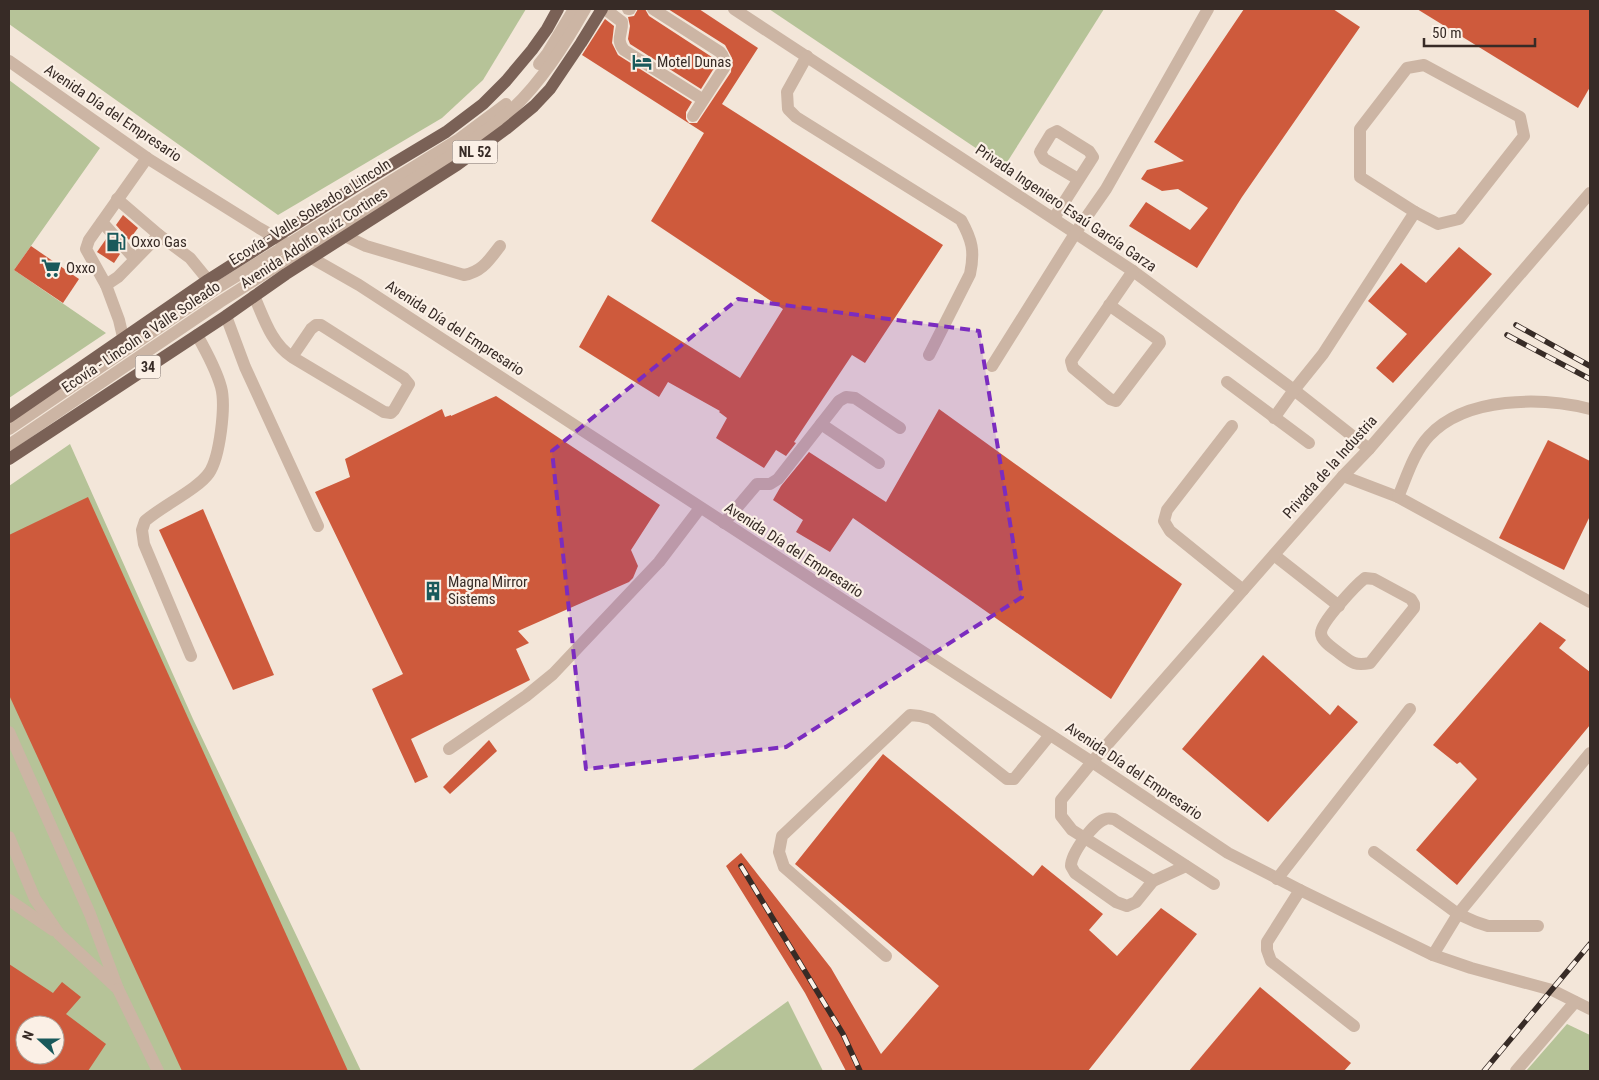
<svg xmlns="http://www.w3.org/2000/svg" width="1599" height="1080" font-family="'Roboto Condensed',sans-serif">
	<rect width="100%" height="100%" fill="#f3e6d9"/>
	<!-- green -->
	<g fill="#b6c398" fill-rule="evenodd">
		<path d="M9,9h517l-43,71 -41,38 -164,97 -269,-191z"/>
		<path d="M769,9h335l-100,158z"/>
		<path d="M9,80l91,68 -86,122 92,63 -97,65z"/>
		<path d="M70,444l123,275 168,352h-352v-585zM25,1025h30v30h-30z"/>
		<path d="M788,1001l35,70h-132z"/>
		<path d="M1567,1024l23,11v36h-64z"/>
	</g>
	<!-- building -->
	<g fill="#ce5a3c" fill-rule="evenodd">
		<path d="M638,9h7l4,7 66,43 1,6 -15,24 -71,-45 -2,-5 2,-13 -2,-9 6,-1z"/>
		<path d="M668,9h31l59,39 -36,56 221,141 -78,118 -13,-8 -58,87 2,1 -10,13 -10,-6 -12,18 -48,-30 11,-20 -8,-6 1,-1 -52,-29 -9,15 -80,-50 29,-52 132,83 43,-69 -132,-88 53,-88 -122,-78 23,-36 9,7 -2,17 6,12 74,47 -6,10v7l3,4h8l34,-51 1,-14 -7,-13z"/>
		<path d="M1244,9h89l27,18 -118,170 -45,71 -68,-42 17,-24 44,28 18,-22 -30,-19 -16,2 -21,-12 6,-9 37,-9 -30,-19z"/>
		<path d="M1417,9h173v78l-12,21z"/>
		<path d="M123,215l15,13 -9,12 -13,-15z"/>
		<path d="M106,239l14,15 -6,9 -17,-11z"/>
		<path d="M31,246l48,33 -16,24 -49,-33z"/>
		<path d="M1459,247l33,27 -99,109 -17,-15 31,-34 -39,-33 33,-38 25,20z"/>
		<path d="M496,396l164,109 -29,45 7,16 -5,12 -4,4 -111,49 11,12 -13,6 14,31 -119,59 17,38 -13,6 -43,-94 31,-15 -88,-182 35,-15 -5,-18 97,-50 3,8 6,-2v1z"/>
		<path d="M939,409l243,175 -71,115 -258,-181 -23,34 -34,-20 7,-12 -30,-20 8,-14 28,-34 77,50z"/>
		<path d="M1548,440l42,21v55l-26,54 -65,-32z"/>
		<path d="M88,497l260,574h-166l-173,-376v-160z"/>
		<path d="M203,509l71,166 -41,15 -74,-160z"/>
		<path d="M1540,622l26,18 -7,8 31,24v53l-133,160 -41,-35 61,-71 -17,-17 -3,2 -24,-19z"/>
		<path d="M1263,655l67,60 8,-10 20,17 -90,100 -86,-73z"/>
		<path d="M489,740l8,11 -47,43 -7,-7z"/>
		<path d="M883,754l150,122 9,-11 61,49 -14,16 28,26 44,-48 36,26 -109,137h-242l-41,-78 -79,-127 15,-13 90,115 50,86 58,-68 -144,-122z"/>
		<path d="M9,964l44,29 9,-11 19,15 -15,17 40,30 -18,27h-79zM25,1025h30v30h-30z"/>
		<path d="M1260,987l91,76 -7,8h-155z"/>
	</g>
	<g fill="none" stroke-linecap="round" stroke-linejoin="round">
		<!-- minor -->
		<g stroke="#ccb5a4" stroke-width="12">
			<path d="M605,9l17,13c1,11 -7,17 2,28l78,49"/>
			<path d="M628,9h2"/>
			<path d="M653,9l67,43c5,5 5,10 4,16l-31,48"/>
			<path d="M734,9l399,262 161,119 75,59"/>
			<path d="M807,56l-20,36 1,17 8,8 165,103c11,20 14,31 9,54l-41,81"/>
			<path d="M9,61l138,97 112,70 100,57 733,477 136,91 72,37 133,65 38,13 81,22 38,19"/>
			<path d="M539,64l8,-10 27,-45"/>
			<path d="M1424,65l96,52 4,19 -65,83 -21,5 -23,-12 -55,-35v-48l47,-61z"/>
			<path d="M117,199l42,36"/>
			<path d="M1054,218l39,-61 -4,-6 -32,-20 -6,3 -11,18 4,7 34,20"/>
			<path d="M102,222l32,36"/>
			<path d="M345,236l21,10 98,29c18,-3 25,-15 36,-29"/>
			<path d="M106,285l12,-8 41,-42 31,23 18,22"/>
			<path d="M254,296c10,22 17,47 38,61l92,55 7,1 3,-3 15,-26 -5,-6 -83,-53h-5l-5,4 -19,28"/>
			<path d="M1109,305l50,35 1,3 -44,58 -6,-2 -37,-31 -2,-7 62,-90"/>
			<path d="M226,316l19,51 73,159"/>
			<path d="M123,337l-4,-17 -13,-35 -20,-36 3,-9 58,-82"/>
			<path d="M992,366l84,-134 30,-43 102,-180"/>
			<path d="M1227,382l82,61"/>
			<path d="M1274,418l20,-28 29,-36 92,-142"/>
			<path d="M821,424l58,39"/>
			<path d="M1232,426l-65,84 -3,11 6,10 73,59"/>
			<path d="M9,429l205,-139 245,-151 47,-35"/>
			<path d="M9,445l211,-143 235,-149c19,-14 38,-27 55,-42 31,-28 55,-67 75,-102"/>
			<path d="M1343,476l55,21 192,105"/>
			<path d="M1398,497c9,-21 16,-45 31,-61 37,-40 113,-39 161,-27"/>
			<path d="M724,523l33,-39h13l8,-5 61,-78 7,-4 9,1 45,30"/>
			<path d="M1274,555l65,51"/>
			<path d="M1365,578l9,1 37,20 3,5v4l-44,55c-16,3 -19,-1 -31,-10 -6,-5 -18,-12 -18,-20 0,-11 35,-48 44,-55z"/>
			<path d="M191,656l-47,-112 -2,-14 3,-9c17,-15 53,-32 64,-48 11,-16 17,-68 12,-86 -5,-18 -15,-36 -24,-52"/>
			<path d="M9,732l81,182 28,75 -59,-55 -24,-35 -26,-62"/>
			<path d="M449,749l77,-53 27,-22 106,-112 41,-54"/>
			<path d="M1374,852l84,62 18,8 12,4h50"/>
			<path d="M1186,866l-33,15 -81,-51 -11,-14v-16l31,-38 251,-286 26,-27 221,-256"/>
			<path d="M1277,879l133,-170"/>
			<path d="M1153,881l-17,21 -9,4 -11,-4 -41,-29 -4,-7c0,-12 23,-45 35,-47 2,-1 6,0 8,0l100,65"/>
			<path d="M1300,890l-33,52v8l4,11 83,65"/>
			<path d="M9,900l44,30"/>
			<path d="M1433,955l25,-41 132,-161"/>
			<path d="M886,956l-102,-89 -5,-15 3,-16 128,-121 10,1 11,3 76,60h7l36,-44"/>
			<path d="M118,989l40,82"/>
			<path d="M1516,1071l59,-69"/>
		</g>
		<!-- major -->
		<g stroke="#7a6156" stroke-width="12">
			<path d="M9,417l199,-137 153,-97 85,-51 37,-28 23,-23 26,-31 15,-21 11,-20"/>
			<path d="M9,459l217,-143 60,-42 171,-109 49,-36 28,-23 16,-17 31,-46 21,-34"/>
		</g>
		<defs>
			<g id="rail">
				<path d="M1516,325l74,41"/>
				<path d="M1507,335l83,44"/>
				<path d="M741,866l102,168 17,37"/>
				<path d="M1484,1071l106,-127"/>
			</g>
		</defs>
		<!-- rail casing -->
		<use href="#rail" stroke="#372b26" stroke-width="5.5"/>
		<!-- rail -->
		<use href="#rail" stroke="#fbf0e6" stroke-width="4" stroke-dasharray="11" stroke-linecap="butt"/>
	</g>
	<!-- marked area -->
	<path fill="#7b2cbf" fill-opacity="0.2" stroke="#7b2cbf" stroke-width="4" stroke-dasharray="10 6" stroke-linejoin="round" d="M738,299l241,32 43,266 -236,150 -200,22 -34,-318z"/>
	<!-- icons -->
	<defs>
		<symbol id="hotel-bare" viewBox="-9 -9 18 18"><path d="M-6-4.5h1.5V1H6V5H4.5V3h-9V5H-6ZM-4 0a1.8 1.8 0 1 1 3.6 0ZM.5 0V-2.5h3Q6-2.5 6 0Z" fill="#19595b" stroke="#fbf0e6" stroke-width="2.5" paint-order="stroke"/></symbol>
		<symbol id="fuel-bare" viewBox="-9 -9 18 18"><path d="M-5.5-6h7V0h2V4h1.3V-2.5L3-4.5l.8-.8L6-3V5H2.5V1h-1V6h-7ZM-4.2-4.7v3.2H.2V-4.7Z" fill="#19595b" stroke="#fbf0e6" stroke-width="2.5" paint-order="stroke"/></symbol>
		<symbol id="supermarket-bare" viewBox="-9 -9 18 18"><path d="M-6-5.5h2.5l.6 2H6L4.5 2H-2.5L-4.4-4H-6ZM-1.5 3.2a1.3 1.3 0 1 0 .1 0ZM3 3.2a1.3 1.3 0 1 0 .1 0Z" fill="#19595b" stroke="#fbf0e6" stroke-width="2.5" paint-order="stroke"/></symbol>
		<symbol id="building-bare" viewBox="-9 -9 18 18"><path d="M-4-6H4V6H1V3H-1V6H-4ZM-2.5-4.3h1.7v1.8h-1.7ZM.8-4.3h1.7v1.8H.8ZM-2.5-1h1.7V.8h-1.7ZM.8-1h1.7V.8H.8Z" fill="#19595b" stroke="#fbf0e6" stroke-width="2.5" paint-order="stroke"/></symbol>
	</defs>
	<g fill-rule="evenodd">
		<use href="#hotel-bare" x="628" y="48" width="28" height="28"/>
		<use href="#fuel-bare" x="102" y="228" width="28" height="28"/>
		<use href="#supermarket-bare" x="37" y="254" width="28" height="28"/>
		<use href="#building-bare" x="419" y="577" width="28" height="28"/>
	</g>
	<g text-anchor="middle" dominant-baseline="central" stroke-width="4.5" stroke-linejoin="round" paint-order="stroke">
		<!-- shield labels -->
		<g fill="#fbf0e6" stroke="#726660" stroke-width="1">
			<rect x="452.5" y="140.5" width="45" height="23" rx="4"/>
			<rect x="135.5" y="355.5" width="25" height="23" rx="4"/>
		</g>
		<g font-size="14" font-weight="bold" fill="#372b26">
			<text x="475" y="152">NL 52</text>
			<text x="148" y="367">34</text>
		</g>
		<!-- poi labels -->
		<g font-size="15" fill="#372b26" stroke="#fbf0e6" text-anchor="start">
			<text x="657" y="62">Motel Dunas</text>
			<text x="131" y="242">Oxxo Gas</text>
			<text x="66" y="268">Oxxo</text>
			<text x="448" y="582">Magna Mirror<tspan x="448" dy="17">Sistems</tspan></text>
		</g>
		<!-- street labels -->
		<g font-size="15" fill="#372b26" stroke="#fbf0e6">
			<text transform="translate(113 113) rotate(34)">Avenida Día del Empresario</text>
			<text transform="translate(1066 208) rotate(34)">Privada Ingeniero Esaú García Garza</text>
			<text transform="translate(310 212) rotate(-32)">Ecovía - Valle Soleado a Lincoln</text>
			<text transform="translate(314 238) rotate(-33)">Avenida Adolfo Ruíz Cortines</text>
			<text transform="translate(455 328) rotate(33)">Avenida Día del Empresario</text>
			<text transform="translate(141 337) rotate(-34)">Ecovía - Lincoln a Valle Soleado</text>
			<text transform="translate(1330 467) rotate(-48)">Privada de la Industria</text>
			<text transform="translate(794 550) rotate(33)">Avenida Día del Empresario</text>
			<text transform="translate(1134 771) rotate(34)">Avenida Día del Empresario</text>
		</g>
	</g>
	<!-- border -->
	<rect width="1599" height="1080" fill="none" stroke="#372b26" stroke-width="20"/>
	<!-- north arrow -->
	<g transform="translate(40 1040) rotate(291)"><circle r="24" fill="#fbf0e6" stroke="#ada199"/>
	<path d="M0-4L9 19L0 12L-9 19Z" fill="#19595b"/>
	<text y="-8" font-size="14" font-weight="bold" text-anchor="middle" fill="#372b26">N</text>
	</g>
	<!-- scale -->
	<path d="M1424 38v8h111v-8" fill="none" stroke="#372b26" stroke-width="2.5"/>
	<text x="1432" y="38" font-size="15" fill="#372b26" stroke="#fbf0e6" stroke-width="4" paint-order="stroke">50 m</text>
</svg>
